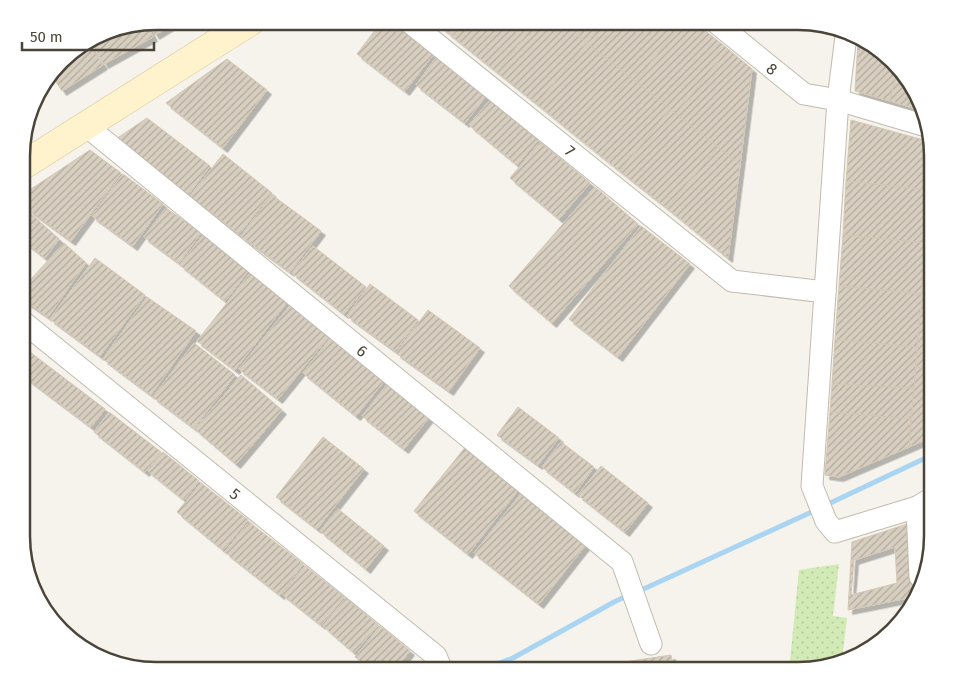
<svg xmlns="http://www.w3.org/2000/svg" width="954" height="692" font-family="'Fira Sans',sans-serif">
	<defs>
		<pattern id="grass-dots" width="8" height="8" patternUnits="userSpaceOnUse" patternTransform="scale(1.25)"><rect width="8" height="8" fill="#d2eab5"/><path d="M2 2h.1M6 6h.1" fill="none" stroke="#b6ca9c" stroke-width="1.8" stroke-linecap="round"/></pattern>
		<pattern id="building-hatch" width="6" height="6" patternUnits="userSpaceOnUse" patternTransform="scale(1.25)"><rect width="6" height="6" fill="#d8cfc1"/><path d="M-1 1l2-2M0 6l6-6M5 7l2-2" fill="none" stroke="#b1aa9e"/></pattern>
		<filter id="shadow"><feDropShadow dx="4.5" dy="4.5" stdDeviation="0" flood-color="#0004"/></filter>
	</defs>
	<rect width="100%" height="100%" fill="#f6f3ec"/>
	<!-- grass -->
	<path fill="url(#grass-dots)" d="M839,564l-6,52 14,2 -5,42 -44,11h-9l10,-101z"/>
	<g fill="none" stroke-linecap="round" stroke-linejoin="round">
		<!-- stream -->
		<g stroke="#a9d4f2" stroke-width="5">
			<path d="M826,505l106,-50"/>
			<path d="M637,592l179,-82"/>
			<path d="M478,671l35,-13 101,-56 15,-7"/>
		</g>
	</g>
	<!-- building -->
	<g fill="url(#building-hatch)" stroke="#d3c7b4" fill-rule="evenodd" filter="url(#shadow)">
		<path d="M156,21h22l-23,14 -7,-12z"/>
		<path d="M382,21h8l43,34 -28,36 -48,-37z"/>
		<path d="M434,21h30l-12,15z"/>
		<path d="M464,21h73l-40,51 -45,-36z"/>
		<path d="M537,21h23l27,22 -50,61 -40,-32z"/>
		<path d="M560,21h45l-18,22z"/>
		<path d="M605,21h78l-47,61 -49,-39z"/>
		<path d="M683,21h10l35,28 -52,65 -40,-32z"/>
		<path d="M732,21h11l-4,6z"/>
		<path d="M146,23l7,14 -49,27 -13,-23 22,-12z"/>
		<path d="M858,41l22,8 17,21 -7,31 -35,-10z"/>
		<path d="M88,43l15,22 -41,26 -11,-17 17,-19z"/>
		<path d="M587,43l43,34 -50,62 -43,-35z"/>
		<path d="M728,49l24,20 -12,96 -64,-51z"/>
		<path d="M436,58l50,38 -21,27 -49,-38z"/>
		<path d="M227,59l40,31 -44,58 -57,-45z"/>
		<path d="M897,70l22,26 4,15 -33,-10z"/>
		<path d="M630,77l40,32 -50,62 -40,-32z"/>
		<path d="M490,100l48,40 -21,25 -48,-40z"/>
		<path d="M670,109l48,38 -51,61 -47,-37z"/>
		<path d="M147,118l63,48 -22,29 -72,-56z"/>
		<path d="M851,120l80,22 1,6v16l-2,26 -84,-9z"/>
		<path d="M540,142l50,41 -31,36 -49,-41z"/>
		<path d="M718,147l22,18 -12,93 -61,-50z"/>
		<path d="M90,150l31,23 -50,68 -49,-36v-10z"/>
		<path d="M223,154l49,39 -33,41 -49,-38z"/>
		<path d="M932,164v94l-7,-1z"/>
		<path d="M123,174l40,30 -30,42 -41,-30z"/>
		<path d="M846,181l84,9 -4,53 -83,-8z"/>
		<path d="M595,187l43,37 -86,99 -43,-37z"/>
		<path d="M272,195l49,36 -31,41 -49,-36z"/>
		<path d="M22,206l37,33 -14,19 -23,-18z"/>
		<path d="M166,208l35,25 -22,30 -35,-26z"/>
		<path d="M641,226l49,38 -72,93 -49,-38z"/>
		<path d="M203,235l46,35 -24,31 -45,-36z"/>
		<path d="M843,235l83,8 -4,51 -83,-8z"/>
		<path d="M64,243l22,20 -38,54 -26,-18v-10z"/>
		<path d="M313,246l53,41 -22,27 -52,-41z"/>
		<path d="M925,257l7,1v56l-12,-1z"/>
		<path d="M95,258l50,37 -45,61 -50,-37z"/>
		<path d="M251,272l37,29 -53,69 -38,-29z"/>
		<path d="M370,284l48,36 -23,31 -48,-35z"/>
		<path d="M839,286l83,8 -5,53 -82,-7z"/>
		<path d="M147,297l49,34 -45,64 -48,-36z"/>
		<path d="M291,304l39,31 -52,64 -39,-30z"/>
		<path d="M428,310l52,38 -31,43 -53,-38z"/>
		<path d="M920,313l12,1v28l-14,-2z"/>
		<path d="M332,336l54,43 -30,37 -53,-43z"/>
		<path d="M835,340l82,7 -3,41 -82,-4z"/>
		<path d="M918,340l14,2v27l-16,-2z"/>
		<path d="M194,343l41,32 -41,53 -41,-31z"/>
		<path d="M22,346l83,63 -14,18 -69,-52z"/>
		<path d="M916,367l16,2v68l-23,10z"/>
		<path d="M241,375l41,35 -46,54 -41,-35z"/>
		<path d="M389,382l42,33 -27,34 -42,-33z"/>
		<path d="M832,384l82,4 -3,31 -81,-7z"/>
		<path d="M518,407l41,31 -21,27 -41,-30z"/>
		<path d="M109,412l52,40 -16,20 -51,-40z"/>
		<path d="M830,412l81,7 -2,28 -70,30 -14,-2z"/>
		<path d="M323,437l41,32 -47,60 -41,-32z"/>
		<path d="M561,442l33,25 -19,26 -33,-26z"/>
		<path d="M467,445l53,43 -52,66 -54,-43z"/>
		<path d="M163,452l36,29 -15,19 -36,-29z"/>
		<path d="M601,466l47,37 -23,29 -47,-37z"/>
		<path d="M201,483l47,37 -25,30 -46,-38z"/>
		<path d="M523,491l65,51 -49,62 -65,-51z"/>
		<path d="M338,509l46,37 -18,23 -46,-38z"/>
		<path d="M249,522l54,42 -23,31 -55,-43z"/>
		<path d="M907,524l6,73 -65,13 4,-68zM895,547l2,36 -46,12 3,-35z"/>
		<path d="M305,566l39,31 -23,28 -39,-31z"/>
		<path d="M346,598l32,27 -24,28 -31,-27z"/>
		<path d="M380,626l30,25 -16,20h-21l-18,-14z"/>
		<path d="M671,655l2,16h-61l-1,-7z"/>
	</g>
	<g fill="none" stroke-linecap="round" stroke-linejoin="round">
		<defs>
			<g id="street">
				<path d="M408,21l324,260 93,11"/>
				<path d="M714,21l90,73 34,6 88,26"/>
				<path d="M846,36l-8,64 -26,386 14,35 9,11 82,-25 15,-9"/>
				<path d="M85,125l537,437 29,82"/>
				<path d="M22,321l414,335 6,15"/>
				<path d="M917,507l3,70"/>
			</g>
			<path id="secondary" d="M22,166l229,-145"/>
		</defs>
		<!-- street casing -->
		<use href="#street" stroke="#c2bbae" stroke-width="23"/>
		<!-- secondary casing -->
		<use href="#secondary" stroke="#d6c79b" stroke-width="29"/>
		<!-- street -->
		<use href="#street" stroke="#fff" stroke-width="21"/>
		<!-- secondary -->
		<use href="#secondary" stroke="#fff3cd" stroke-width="28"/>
	</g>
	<g text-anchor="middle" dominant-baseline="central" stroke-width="4" stroke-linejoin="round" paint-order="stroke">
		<!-- street labels -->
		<g font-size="16" fill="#4b4439" stroke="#fff">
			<text transform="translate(772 69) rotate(39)">8</text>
			<text transform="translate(570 151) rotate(39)">7</text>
			<text transform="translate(362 351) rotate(39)">6</text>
			<text transform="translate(235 494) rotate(39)">5</text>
		</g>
	</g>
	<!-- crop -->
	<path d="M0 0H954V692H0ZM156 30H798A126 126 0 0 1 924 156V536A126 126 0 0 1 798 662H156A126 126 0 0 1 30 536V156A126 126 0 0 1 156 30Z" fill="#fff" fill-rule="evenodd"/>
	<path fill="none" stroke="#4b4439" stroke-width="2.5" d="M156 30H798A126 126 0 0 1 924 156V536A126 126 0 0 1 798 662H156A126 126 0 0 1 30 536V156A126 126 0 0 1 156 30Z"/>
	<!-- scale -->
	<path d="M22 42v8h132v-8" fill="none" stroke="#4b4439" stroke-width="2.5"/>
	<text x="30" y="42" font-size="15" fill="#4b4439" stroke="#ffffff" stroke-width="4" paint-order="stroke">50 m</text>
</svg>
